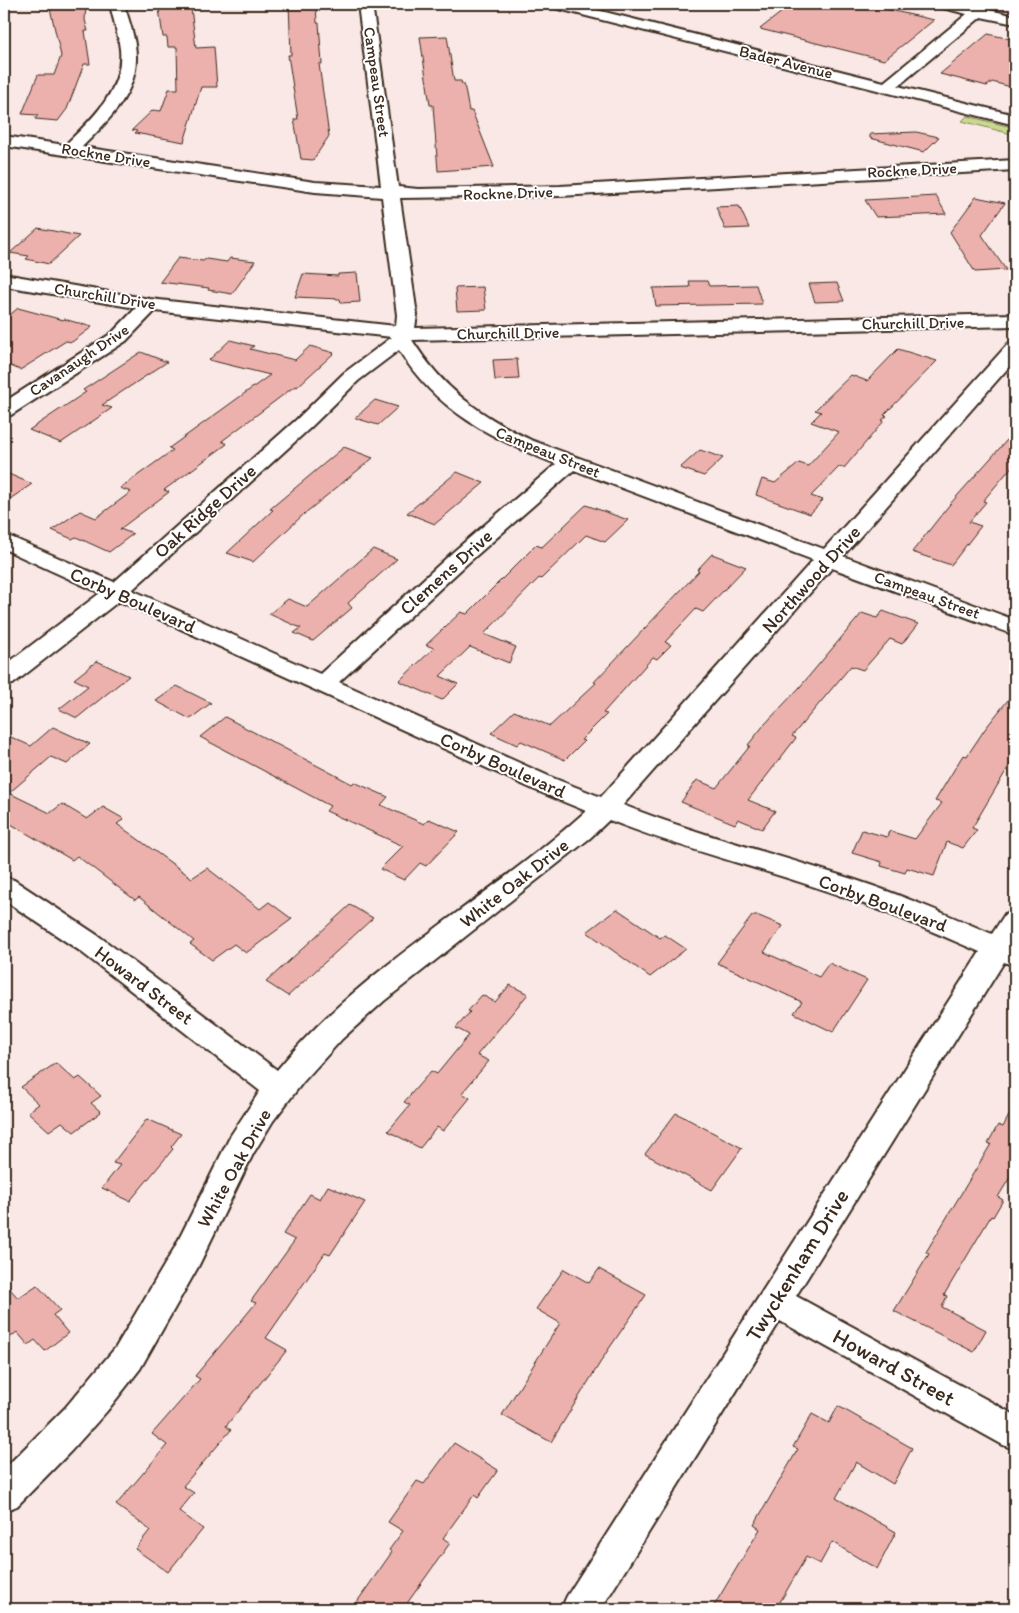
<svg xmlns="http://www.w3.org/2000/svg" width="1019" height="1613" font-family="Itim,sans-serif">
	<rect width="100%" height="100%" fill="#f9e8e6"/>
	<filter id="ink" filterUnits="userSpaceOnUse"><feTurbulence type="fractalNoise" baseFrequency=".02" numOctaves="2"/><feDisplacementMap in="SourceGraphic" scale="10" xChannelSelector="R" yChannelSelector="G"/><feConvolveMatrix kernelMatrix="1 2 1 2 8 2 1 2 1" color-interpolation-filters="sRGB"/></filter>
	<g filter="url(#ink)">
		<!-- green -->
		<path fill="#c8d98d" stroke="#828256" d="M967,116l48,12v7l-53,-14z"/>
		<!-- building -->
		<g fill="#ecb1ac" stroke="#3b2a1e">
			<path d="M49,4h37l-1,16 3,11h-3l5,33h-6l-17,45 -9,12 -23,-2 3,-4 -16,-1 16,-39h16l7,-19z"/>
			<path d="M289,4h27l1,19h2l3,41h-3l10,72 -16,24 -12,-1 -7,-40h4l-10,-64h3z"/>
			<path d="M792,4l22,5 8,-5h41l71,16 -50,40 -124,-31z"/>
			<path d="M191,8l5,40 18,-1 3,40h-16l-17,55 -49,-9 2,-2 -5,-1 21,-20 8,1 8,-22h9l-1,-42h-9l-1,-10h-4l-4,-28z"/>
			<path d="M988,34l27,6v48l-23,-6 -5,4 -47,-12z"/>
			<path d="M447,36l7,45h7l1,3h2l5,27h3l22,56 -56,4 -5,-66h-3l-10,-68z"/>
			<path d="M916,132l23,5 -15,15 -54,-14v-4z"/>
			<path d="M936,196l10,18 -70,3 -11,-17z"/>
			<path d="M976,197l29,6 -23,32 24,35 -31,2 -25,-40z"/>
			<path d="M739,206l10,22 -24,1 -9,-22z"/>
			<path d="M38,228l41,8 -30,28 -23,-5 3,-3 -19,-3z"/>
			<path d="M178,258l25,3 3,-2 21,3 3,-4 25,3 -23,33 -24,-4 1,-2 -49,-6z"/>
			<path d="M357,273l3,29 -19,1 -1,-4 -45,-2 8,-23 35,2v-2z"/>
			<path d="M689,281h18l2,5 47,-1 6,19 -106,2 -3,-18 37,-1z"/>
			<path d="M837,283l7,18 -29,1 -6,-18z"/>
			<path d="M483,287l3,23 -29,1 -2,-23z"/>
			<path d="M18,308l45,12 1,-1 28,8 -20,15 -6,-1 -46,29 -16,-7v-43z"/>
			<path d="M230,340l24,6 -4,3 45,11 15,-14 24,7 -37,34 -2,-1 -73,55 5,3 -63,46 5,2 -49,37 13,5 -24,18 -33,-15 -4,2 -20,-9 28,-19 16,7 35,-26 -11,-4 53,-38 -4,-2 101,-73 -61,-15z"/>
			<path d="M898,349l39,12 -53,54 3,1 -5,4 2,1 -40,47 -5,-1 -28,29 12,4 -13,14 -54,-19 6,-16 13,4 24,-20 9,3 31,-34 -28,-10 10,-10 -6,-2 36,-35 16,6z"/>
			<path d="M141,352l26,10 -65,43 10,3 -51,35 -32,-13 57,-38 -3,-2z"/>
			<path d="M517,359l2,20 -24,1 -2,-20z"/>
			<path d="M375,400l23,7 -20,18 -23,-7z"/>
			<path d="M1015,431v32l-32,38 3,1 -17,20 12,4 -30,39 -39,-13 38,-48z"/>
			<path d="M344,447l29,11 -69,56 -51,48 -26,-9 46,-43 -3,-1z"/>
			<path d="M700,450l23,8 -19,18 -24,-8z"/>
			<path d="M4,472l28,12 -28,19z"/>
			<path d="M457,472l27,11 -49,41 -28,-11z"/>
			<path d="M586,505l42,15 -23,22 -19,-7 -45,44 -2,-1 -55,56 32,13 -7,16 -39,-16 -30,29 18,8 -16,16 -43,-19 35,-33 -8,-3 35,-33 6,2 69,-69 6,2z"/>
			<path d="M373,549l24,10 -49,44 4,5 -39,33 -19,-8 7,-5 -32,-14 19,-15 19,8z"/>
			<path d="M712,554l34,13 -43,45 -7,-3 -31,33 6,3 -14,14 -4,-2 -50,56 4,1 -26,26 3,1 -19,19 -44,-19 -4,4 -26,-12 23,-22 36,15 46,-43 -2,-1 105,-111 -2,-1z"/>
			<path d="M883,611l35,13 -16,20 -12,-5 -27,31 -12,-4 -59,70 4,2 -48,62 27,11 -13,18 -24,-10 -3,5 -54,-22 16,-22 19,8 34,-42 -2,-1 16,-20 35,-37 63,-75 15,5z"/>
			<path d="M97,661l32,15 -52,42 -18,-9 29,-23 -14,-7z"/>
			<path d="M177,686l34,17 -21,16 -34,-18z"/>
			<path d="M1015,691v65l-43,72 5,2 -14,18 -16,-6 -13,34 -27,-8 -2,5 -24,-7 1,-4 -30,-9 10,-23 25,7 2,-6 26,8 27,-36 -7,-2 28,-46 4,1 18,-27z"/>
			<path d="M225,717l127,67 2,-2 34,15 -7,8 43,19 5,-5 30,13 -33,34 -6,-3 -16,17 -24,-11 23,-23 -77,-35 4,-5 -130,-69z"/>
			<path d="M53,727l37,17 -23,20 -16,-7 -42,36 41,20 12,-9 25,15 16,-12 21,12 -7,5 75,54 15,-10 53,41 9,-7 23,17 -46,34 -12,-9 -22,16 -22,-16 4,-3 -55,-44 -4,3 -58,-44 -5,4 -68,-40v-86l27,12z"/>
			<path d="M350,905l23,13 -85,78 -22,-14z"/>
			<path d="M617,909l43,29 5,-3 21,14 -36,28 -63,-45z"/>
			<path d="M752,916h7l24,10 -19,26 55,25 10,-14 38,17 -34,52 -39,-19 8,-11 -85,-39z"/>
			<path d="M510,985l18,9 -51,61 12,6 -27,32 8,5 -27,33 -6,-4 -17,21 -32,-17 22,-26 -6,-3 27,-31 6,3 32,-39 -13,-7 14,-16 -2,-1 14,-16 13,7z"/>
			<path d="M56,1063l19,17 5,-3 21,19 -10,7 10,9 -27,20 -12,-10 -13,9 -21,-19 11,-8 -18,-17z"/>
			<path d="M1015,1104v65l-17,28 5,3 -10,17 -2,-1 -47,79 3,1 -5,11 44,23 -12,22 -80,-41 35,-57 -3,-2 65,-108 -3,-1 10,-18 5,2z"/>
			<path d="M676,1113l66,35 -30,42 -67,-36z"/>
			<path d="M147,1119l34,15 -10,13 2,2 -43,52 -28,-13 18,-23 -7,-2z"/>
			<path d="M328,1186l37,16 -35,53 -5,-2 -59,85 21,12 -61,76 5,4 -48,56 11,7 -15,18 24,18 -35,43 -33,-23 15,-19 -34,-25 51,-60 -15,-11 48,-55 -5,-3 61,-73 -5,-2 44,-61 -12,-6 27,-40 10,5z"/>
			<path d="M564,1269l25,14 10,-14 47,26 -38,55 -57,92 -49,-27 58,-92 -24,-14z"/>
			<path d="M4,1282l14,16 19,-13 23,25 -7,5 15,18 -23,18 -10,-11 -7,5 -11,-13 -13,10z"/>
			<path d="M838,1406l74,42 -19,36 -37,-22 -20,36 60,34 -19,37 -45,-27 -12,22 -14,-7 -30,52h-64l48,-80 -6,-4 44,-76 -5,-2 19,-33 17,9z"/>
			<path d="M454,1443l44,27 -20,28 -4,-3 -31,43 7,5 -47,66h-51l40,-57 -3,-2 14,-19 -15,-9 29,-41 7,3z"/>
		</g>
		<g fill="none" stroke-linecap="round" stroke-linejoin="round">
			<defs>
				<g id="minor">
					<path d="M110,4h14c5,17 12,35 12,53 1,37 -30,66 -54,90l233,35 66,4 -23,-182h14l26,183 20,2 142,-3 455,-26v10l-455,26 -160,2 17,117 -2,13 600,-14v12l-603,14c31,49 67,75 119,100l293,109 184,-205 7,-2v18l-172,196 172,64v15l-183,-67 -209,237c70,28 142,46 213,69 54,16 105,38 156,60l13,-20 10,-3v55l-11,-4 -208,334 219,119v34l-12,-4 -223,-124 -179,288h-40l6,-13 413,-644c-53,-23 -106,-46 -162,-64 -69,-23 -141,-41 -209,-68l-19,18 -206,163 -42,38 -39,43 -30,39 -20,33 -55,113 -58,102 -33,42 -35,39 -55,56 -13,5v-42l61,-61 51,-61 59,-100 56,-112 29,-44 -180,-140 -76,-51v-23l10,3 86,57 177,133c86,-105 210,-169 309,-259l-51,-21 -416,-189 -106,83 -9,2v-20l96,-73 -96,-44v-15l110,48 182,-162 48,-47 48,-36 -237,-26 -29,30 -115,74 -7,2v-15l108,-69 24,-25 -132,-22v-12l146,25 246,27 1,-11 -15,-118 -67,-5 -311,-46v-10l61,9c27,-26 59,-55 55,-96 -2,-16 -7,-30 -10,-45zM399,350c37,61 94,89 157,114l-103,88 -133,122 -188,-84 178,-162 48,-47zM574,470l239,90 -212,237 -48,-19 -214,-96 130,-120z"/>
					<path d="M549,4h24l311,78 83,-68 -28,-7 -2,-3h26l13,3 3,-3h16l-5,6 25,6v8l-34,-7 -83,69 117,29v10l-464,-118z"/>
				</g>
			</defs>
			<!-- minor casing -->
			<use href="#minor" stroke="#3b2a1e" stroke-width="4"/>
			<!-- minor -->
			<use href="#minor" fill="#fff" fill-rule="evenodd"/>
		</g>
	</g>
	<g text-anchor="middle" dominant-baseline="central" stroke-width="4" stroke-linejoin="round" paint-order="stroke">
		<!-- far-street labels -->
		<g font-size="16" fill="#3b2a1e" stroke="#fff">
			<text transform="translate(786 62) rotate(14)">Bader Avenue</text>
			<text transform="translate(377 82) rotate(82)">Campeau Street</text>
			<text transform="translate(106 155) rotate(9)">Rockne Drive</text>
			<text transform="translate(912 170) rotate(-3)">Rockne Drive</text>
			<text transform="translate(508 193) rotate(-2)">Rockne Drive</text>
			<text transform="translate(105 296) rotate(9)">Churchill Drive</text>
			<text transform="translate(913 323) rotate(-1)">Churchill Drive</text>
			<text transform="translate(508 333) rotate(-1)">Churchill Drive</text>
			<text transform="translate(79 360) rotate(-34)">Cavanaugh Drive</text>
			<text transform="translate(548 452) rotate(22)">Campeau Street</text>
			<text transform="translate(927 595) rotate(20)">Campeau Street</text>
		</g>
		<!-- street labels -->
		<g font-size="19" fill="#3b2a1e" stroke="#fff">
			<text transform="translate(205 511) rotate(-42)">Oak Ridge Drive</text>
			<text transform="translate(446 572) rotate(-42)">Clemens Drive</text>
			<text transform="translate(811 579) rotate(-48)">Northwood Drive</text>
			<text transform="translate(133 600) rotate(24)">Corby Boulevard</text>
			<text transform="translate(503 765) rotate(24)">Corby Boulevard</text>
			<text transform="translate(514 883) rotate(-38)">White Oak Drive</text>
			<text transform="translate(883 903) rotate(20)">Corby Boulevard</text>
			<text transform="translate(144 985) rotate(37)">Howard Street</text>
			<text transform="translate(234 1168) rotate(-61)">White Oak Drive</text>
		</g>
		<!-- near-street labels -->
		<g font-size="22" fill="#3b2a1e" stroke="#fff">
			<text transform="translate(797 1265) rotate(-58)">Twyckenham Drive</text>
			<text transform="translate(894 1367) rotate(29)">Howard Street</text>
		</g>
	</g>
	<!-- margin -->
	<rect width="1019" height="1613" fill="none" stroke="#fff" stroke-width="20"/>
	<rect x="10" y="10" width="999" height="1593" fill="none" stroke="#3b2a1e" stroke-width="2" filter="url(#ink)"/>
</svg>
